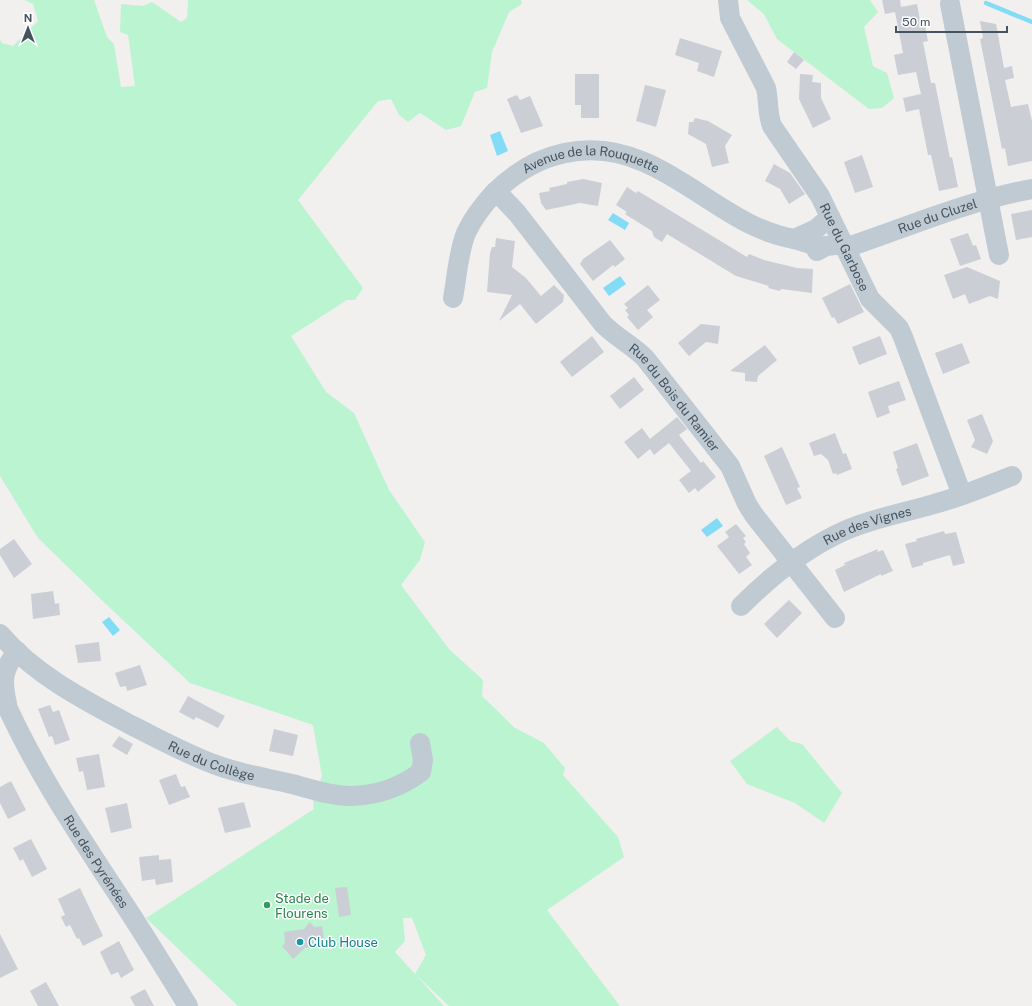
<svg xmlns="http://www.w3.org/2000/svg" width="1032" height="1006" font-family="'Public Sans',sans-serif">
	<rect width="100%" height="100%" fill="#f2efef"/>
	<!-- green -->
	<g fill="#baf4d1">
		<path d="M24,0h70l13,37 7,7 7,43 14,-1 -7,-51 -8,-3 1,-28 22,2 9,-4 29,20 6,-4 1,-18h333l1,4 -13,8 -17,40 -5,36 -12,4 -14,34 -15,4 -26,-17 -12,9 -9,-7 -8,-16 -13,2 -80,99 65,88 -8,12h-8l-56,36 35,56 28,21 35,77 36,52 -5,18 -19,25 48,64 34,31 -1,16 33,32 29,15 21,25 -2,7 55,62 6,20 -77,53 73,96h-171l-34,-32 11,-19 -14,-37h-9l2,23 -10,11 49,54h-206l-92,-88 168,-109 -1,-8 9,-25 -9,-51 -123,-42 -80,-75 -72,-70 -38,-62v-436l2,3 11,3 25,-25 -5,-17z"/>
		<path d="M747,0h123l8,12 -14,15 9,39 14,7 7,25 -12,10 -13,1 -92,-70 -13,-25z"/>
		<path d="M777,727l13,14 12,3 40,49 -18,30 -29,-20 -48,-19 -17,-23z"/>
	</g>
	<!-- water -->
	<g fill="#83dcf5">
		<path d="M500,131l8,20 -11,5 -7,-21z"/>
		<path d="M613,213l16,10 -4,7 -17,-10z"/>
		<path d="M620,276l6,8 -17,12 -6,-8z"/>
		<path d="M717,518l6,8 -16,11 -6,-7z"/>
		<path d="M109,617l11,13 -7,6 -11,-14z"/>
	</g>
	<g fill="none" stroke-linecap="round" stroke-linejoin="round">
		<!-- stream -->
		<path stroke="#83dcf5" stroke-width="4.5" d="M986,3l46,19"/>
	</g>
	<!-- building -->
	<g fill="#cbced5">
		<path d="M882,0h18l1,7 16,-3 3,16h4l4,21 -5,1 8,41h4l15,75 2,-1 6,30 -19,4 -8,-36h-3l-9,-46 -13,3 -3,-14 18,-4 -5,-22 -18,3 -4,-20 9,-2 -8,-41 -10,2z"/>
		<path d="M980,21l16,3 8,44 8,-2 2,12 -9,2 6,27 17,-3 4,17v40l-24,5 -3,-18 -3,1 -22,-110 3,-1z"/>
		<path d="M680,38l42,13 -8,26 -17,-6 2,-8 -24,-8z"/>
		<path d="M794,52l10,8 -8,9 -9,-7z"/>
		<path d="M575,74h24v44h-18v-13h-6z"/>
		<path d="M800,74l13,1 -1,7 9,1v15l10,21 -18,9 -14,-29z"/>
		<path d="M645,85l21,5 -10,37 -20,-6z"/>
		<path d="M517,95l3,5 10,-4 13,30 -22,7 -14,-34z"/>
		<path d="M695,118l13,3 24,14 -7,11 4,17 -17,4 -6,-23 -18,-10 1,-12h4z"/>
		<path d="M862,155l11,32 -18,6 -11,-31z"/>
		<path d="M774,164l16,9 15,21 -16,10 -9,-15 -15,-8z"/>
		<path d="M583,179l19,4 -4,23 -18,-3 -34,7 -5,-7 -2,-10 11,-2 -1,-3 18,-4v-2z"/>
		<path d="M627,187l9,6 2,-2 109,66 2,-3 15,6 33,8 16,1 -1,24 -31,-4 -1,2 -12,-3 1,-2 -33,-10 -69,-42 -5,8 -8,-5 -2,-6 -27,-17 2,-2 -11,-7z"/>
		<path d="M1032,210v27l-16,3 -5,-26z"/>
		<path d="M968,233l5,13 3,-1 5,14 -21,7 -10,-27z"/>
		<path d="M496,238l19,3 -3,26 14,11 15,18 13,-11 10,10 -1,7 -27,22 -16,-20 -21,17 13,-26 -25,-3 3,-39 2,-6h3z"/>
		<path d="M610,240l15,19 -10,8 -2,-2 -20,16 -13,-17 3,-5z"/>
		<path d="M967,267l33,14 -2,18 -8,-3 -21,8 -4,-10 -12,5 -9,-24z"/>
		<path d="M850,284l14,28 -26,12 -4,-7 -2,1 -10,-20z"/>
		<path d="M648,285l12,15 -13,10 6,7 -15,13 -11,-13 2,-2 -4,-5 3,-2 -4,-4z"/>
		<path d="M701,324l19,2 -2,18 -12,-2 -17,14 -11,-13z"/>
		<path d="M592,336l12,16 -32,25 -12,-15z"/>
		<path d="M880,336l7,18 -28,11 -7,-18z"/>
		<path d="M962,343l8,20 -27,11 -8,-21z"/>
		<path d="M765,345l12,15 -19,16 -1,6 -12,-1v-8l-15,-2z"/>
		<path d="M634,377l10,13 -24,19 -10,-13z"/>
		<path d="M899,381l7,19 -18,6 2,7 -13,5 -9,-26z"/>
		<path d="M982,414l11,27 -6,13 -16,-7 4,-7 -8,-20z"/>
		<path d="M677,417l10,12 -8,6 22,28 2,-2 13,16 -18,15 -3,-4 -6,5 -10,-13 12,-9 -22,-28 -15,12 -4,-6 -12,10 -14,-17 18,-14 8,11z"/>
		<path d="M835,433l8,21 3,-1 6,16 -15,6 -1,-2 -3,1 -5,-14 -7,-6 -7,2 -5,-13z"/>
		<path d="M917,443l12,33 -27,10 -6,-17 2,-1 -5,-16z"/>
		<path d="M782,447l18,40 -3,1 5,10 -16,7 -22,-49z"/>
		<path d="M736,524l10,12 -3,2 3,4 -2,2 6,9 -4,4 6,8 -13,9 -22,-28 12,-9 -4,-5z"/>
		<path d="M944,531l1,3 11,-2 9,31 -12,3 -3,-11 -27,8v2l-11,3 -7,-24 12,-3 -1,-2z"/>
		<path d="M14,539l18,25 -18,14 -14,-23v-6z"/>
		<path d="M878,549l-1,3 6,-2 10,21 -12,5v-2l-37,18 -9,-22 10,-5 -1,-2z"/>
		<path d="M53,591l2,13 4,-1 1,12 -27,4 -2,-25z"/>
		<path d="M789,600l13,13 -25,25 -13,-14z"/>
		<path d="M99,642l2,19 -23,2 -3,-18z"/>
		<path d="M140,665l7,20 -20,6 -1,-5 -6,1 -5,-14z"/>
		<path d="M188,696l37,20 -7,12 -22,-11 -2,3 -15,-8z"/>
		<path d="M50,705l3,7 6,-2 11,30 -15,5 -3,-9 -3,1 -11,-28z"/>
		<path d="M274,729l24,6 -5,21 -24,-5z"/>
		<path d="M119,736l14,8 -6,11 -15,-9z"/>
		<path d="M99,754l6,33 -18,3 -4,-19 -4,1 -3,-14z"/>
		<path d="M176,774l5,13 4,-1 5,11 -21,8 -10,-25z"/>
		<path d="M11,781l15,29 -18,9 -8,-16v-16z"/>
		<path d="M244,802l7,25 -26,6 -7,-25z"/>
		<path d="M127,803l5,25 -21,5 -6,-25z"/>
		<path d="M31,839l16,30 -15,8 -9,-18 -3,2 -7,-13z"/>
		<path d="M159,855v5l12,-1 2,23 -17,3 -1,-6 -13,2 -3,-24z"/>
		<path d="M347,887l4,28 -12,2 -4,-29z"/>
		<path d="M80,888l23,48 -20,10 -4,-8 -2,1 -7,-14 -4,2 -5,-10 4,-2 -7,-16z"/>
		<path d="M310,922l4,5 8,-1 3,18 -20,4 -12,11 -11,-13 3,-3 -1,-11 20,-3z"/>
		<path d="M0,934l18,35 -18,9z"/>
		<path d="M119,941l15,29 -13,8 -3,-6 -7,3 -11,-23z"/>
		<path d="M46,982l13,24h-21l-8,-15z"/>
		<path d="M145,989l9,17h-19l-5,-9z"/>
	</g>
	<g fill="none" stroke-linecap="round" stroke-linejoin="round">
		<!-- minor -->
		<g stroke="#bfcad3" stroke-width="20">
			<path id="s1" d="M728,0l2,18 36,70c3,13 1,26 6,38l48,70 50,103 29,29 4,9 59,158"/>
			<path d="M950,4l49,251"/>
			<path id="s2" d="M496,191l21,22 86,111c14,14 29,21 42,34l85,108 17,38 7,11 81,103"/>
			<path d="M830,217l-14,12 -22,10 20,6 3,6 9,-5 18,-2"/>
			<path id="s3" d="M845,248c63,-21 122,-47 187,-59"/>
			<path id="s4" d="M453,298c4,-21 5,-45 13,-65 7,-15 17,-28 28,-40 41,-41 96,-55 150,-31 52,22 93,67 150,77"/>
			<path id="s5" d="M741,606c30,-30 63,-57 103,-75 29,-13 60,-18 90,-27 27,-7 52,-18 78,-28"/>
			<path id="s6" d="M0,634c35,41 84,66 131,91 28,14 55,29 85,40 24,9 51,13 76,19 19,5 39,12 59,12 27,-1 48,-8 70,-24l2,-12 -3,-17"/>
			<path id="s7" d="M0,691c34,79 83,150 130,222 20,31 39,62 58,93"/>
			<path d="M7,704c-5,-24 -5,-33 10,-53"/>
		</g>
	</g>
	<!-- markers -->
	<circle fill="#2e9e5b" stroke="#fff" stroke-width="1.5" cx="267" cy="905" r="4"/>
	<circle fill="#0f9aa8" stroke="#fff" stroke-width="1.5" cx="300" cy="942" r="4"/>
	<g text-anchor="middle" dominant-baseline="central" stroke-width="3" stroke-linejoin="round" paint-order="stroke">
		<!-- street labels -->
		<g font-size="13" fill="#46535f" stroke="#fff">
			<text stroke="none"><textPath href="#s4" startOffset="224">Avenue de la Rouquette</textPath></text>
			<text stroke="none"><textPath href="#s3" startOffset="98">Rue du Cluzel</textPath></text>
			<text stroke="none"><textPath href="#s1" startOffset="277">Rue du Garbose</textPath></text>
			<text stroke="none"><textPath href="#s2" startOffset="274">Rue du Bois du Ramier</textPath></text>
			<text stroke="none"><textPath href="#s5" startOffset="152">Rue des Vignes</textPath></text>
			<text stroke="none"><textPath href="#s6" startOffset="249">Rue du Collège</textPath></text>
			<text stroke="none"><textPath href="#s7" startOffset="196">Rue des Pyrénées</textPath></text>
		</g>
		<!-- leisure labels -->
		<g font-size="13" fill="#27864d" stroke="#fff" text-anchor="start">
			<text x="275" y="898">Stade de<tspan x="275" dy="15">Flourens</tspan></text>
		</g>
		<!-- culture labels -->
		<g font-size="13" fill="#0d838f" stroke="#fff" text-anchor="start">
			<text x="308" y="942">Club House</text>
		</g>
	</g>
	<!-- north arrow -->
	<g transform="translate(28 28)" stroke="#ffffff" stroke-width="3" paint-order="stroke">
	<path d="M0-3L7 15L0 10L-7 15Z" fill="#46535f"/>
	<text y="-6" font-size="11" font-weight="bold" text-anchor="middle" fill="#46535f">N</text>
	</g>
	<!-- scale -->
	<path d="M896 26v6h111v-6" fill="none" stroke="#46535f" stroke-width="2"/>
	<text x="902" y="26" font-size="12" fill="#46535f" stroke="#ffffff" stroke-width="3" paint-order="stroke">50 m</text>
</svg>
